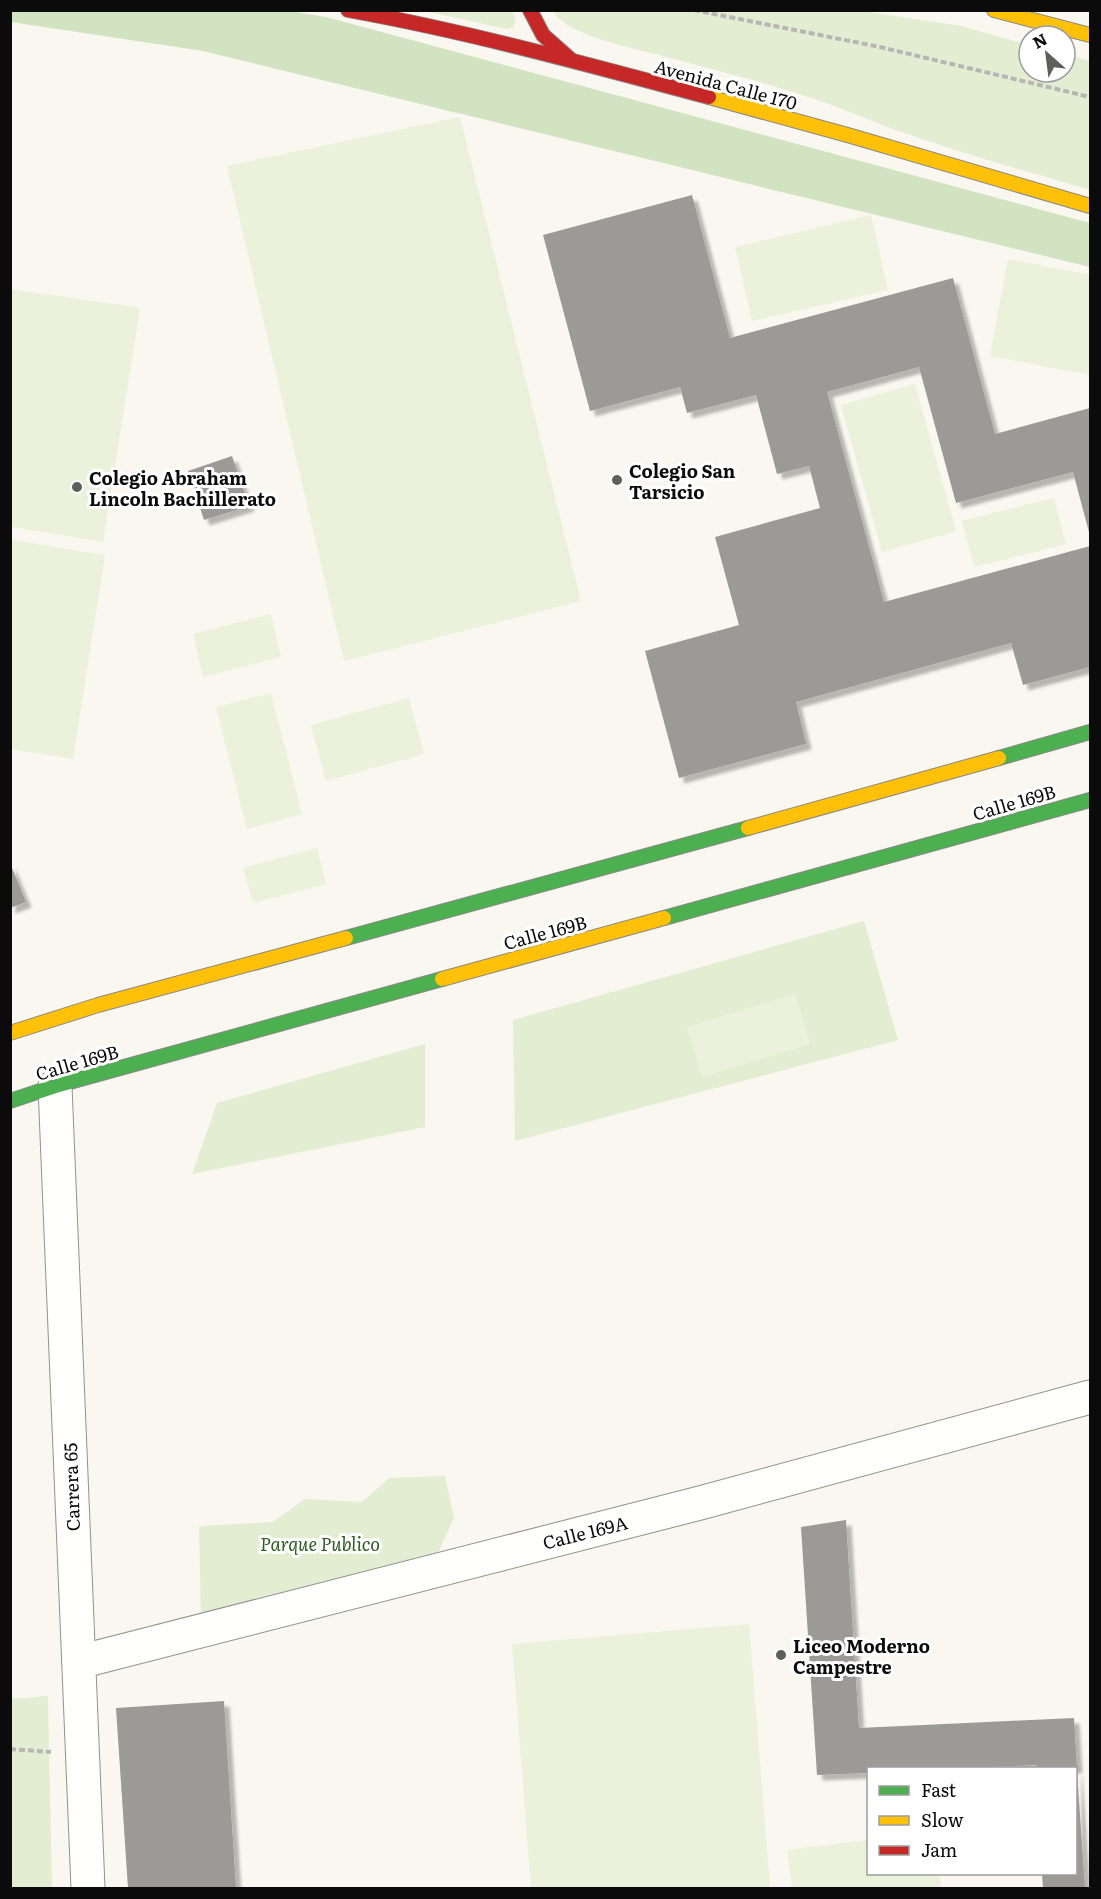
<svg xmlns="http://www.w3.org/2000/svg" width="1101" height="1899" font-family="Literata,serif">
	<defs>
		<filter id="shadow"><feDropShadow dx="5.5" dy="5.5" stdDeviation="1.5" flood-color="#0004"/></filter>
	</defs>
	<rect width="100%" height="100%" fill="#f9f7f0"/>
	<!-- green -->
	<g fill="#e2edd2">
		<path d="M424,11h88l4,10 -3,6 -6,2z"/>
		<path d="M553,11h309l99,15 68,19v27h36v-18l25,7v129c-61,-18 -122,-35 -183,-56 -37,-13 -73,-30 -111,-41 -46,-15 -94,-26 -140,-39 -27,-7 -90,-19 -103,-43z"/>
		<path d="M864,921l34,119 -383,101 -2,-121z"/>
		<path d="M425,1044v83l-233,47 25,-71z"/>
		<path d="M445,1476l9,42 -18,39 -235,63 -2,-94 74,-4 32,-23 57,3 27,-24z"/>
		<path d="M48,1696l4,192h-41v-189z"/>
	</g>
	<!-- forest -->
	<path fill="#d2e3c1" d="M284,10l42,7 764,206v44l-887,-216 -192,-29 -1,-11z"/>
	<!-- pitch -->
	<g fill="#ebf1db">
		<path d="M460,117l121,484 -237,60 -117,-495z"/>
		<path d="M871,215l17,75 -136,31 -17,-74z"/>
		<path d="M1008,259l82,16v100l-100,-19z"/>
		<path d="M10,289l130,19 -37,234 -92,-15z"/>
		<path d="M915,384l41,147 -74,21 -41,-147z"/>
		<path d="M1054,498l12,46 -92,23 -12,-46z"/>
		<path d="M11,540l94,15 -32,204 -62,-10z"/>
		<path d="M271,614l10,43 -78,20 -10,-43z"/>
		<path d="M271,693l31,121 -55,15 -31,-122z"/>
		<path d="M409,698l15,56 -98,27 -15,-56z"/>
		<path d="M317,848l9,36 -73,19 -10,-35z"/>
		<path d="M795,994l15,50 -108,33 -15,-50z"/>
		<path d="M749,1624l21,264h-239l-19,-244z"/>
		<path d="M868,1840v34h71l2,14h-149l-5,-38z"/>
	</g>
	<!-- building -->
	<g fill="#9c9a96" filter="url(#shadow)">
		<path d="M692,195l38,143 223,-60 42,156 95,-26v128l-17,-64 -117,31 -37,-136 -92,25 57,210 206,-56v121l-67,18 -12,-42 -215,59 10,42 -127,34 -34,-127 94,-26 -24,-88 105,-29 -11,-42 -32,8 -21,-79 -69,18 -7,-26 -90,24 -47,-176z"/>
		<path d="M232,456l17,50 -45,14 -16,-49z"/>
		<path d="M10,863l16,39 -16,6z"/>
		<path d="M846,1520l13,208 215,-10 3,50h-40v-3l-71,3h-98v5l-51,2 -16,-248z"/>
		<path d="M224,1701l12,187h-108l-12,-180z"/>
		<path d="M1076,1771h1l8,117h-42l-1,-14h34z"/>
	</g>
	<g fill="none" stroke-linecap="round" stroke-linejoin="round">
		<defs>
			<g id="street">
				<path d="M55,1086l33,802"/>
				<path d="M79,1662l621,-159 390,-106"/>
			</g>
			<g id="fast">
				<path d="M999,758l91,-26"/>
				<path d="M664,918l426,-118"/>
				<path d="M346,938l402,-110"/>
				<path d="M10,1101l45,-15 387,-107"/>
			</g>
			<g id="slow">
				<path d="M994,10l96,25"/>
				<path d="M709,97l142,39 239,70"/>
				<path d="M748,828l251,-70"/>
				<path d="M442,979l222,-61"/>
				<path d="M10,1033l88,-28 248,-67"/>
			</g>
			<g id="jam">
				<path d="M348,10c122,22 241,55 361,87"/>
				<path d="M530,10l13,25 27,24"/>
			</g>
		</defs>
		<!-- street casing -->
		<use href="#street" stroke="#92918e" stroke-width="35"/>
		<!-- fast casing -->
		<use href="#fast" stroke="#898885" stroke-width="16"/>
		<!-- slow casing -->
		<use href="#slow" stroke="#898885" stroke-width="16"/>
		<!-- jam casing -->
		<use href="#jam" stroke="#898885" stroke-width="16"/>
		<!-- path -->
		<g stroke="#b7b6b5" stroke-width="4" stroke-dasharray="6 3" stroke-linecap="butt">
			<path d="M694,10l186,37 210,50"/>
			<path d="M10,1749l41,3"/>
		</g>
		<!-- street -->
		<use href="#street" stroke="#fefefd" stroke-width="33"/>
		<!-- fast -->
		<use href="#fast" stroke="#4caf50" stroke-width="14"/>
		<!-- slow -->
		<use href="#slow" stroke="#ffc107" stroke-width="14"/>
		<!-- jam -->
		<use href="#jam" stroke="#c62828" stroke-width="14"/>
	</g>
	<!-- markers -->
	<g fill="#5e5e5b" stroke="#fff" stroke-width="2">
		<circle cx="617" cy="480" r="6"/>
		<circle cx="77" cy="487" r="6"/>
		<circle cx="781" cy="1655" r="6"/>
	</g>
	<g text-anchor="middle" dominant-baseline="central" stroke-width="6" stroke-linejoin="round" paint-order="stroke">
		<!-- street labels -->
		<g font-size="18" fill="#0b0b0b" stroke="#fff">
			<text transform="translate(726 84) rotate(15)">Avenida Calle 170</text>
			<text transform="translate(1014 802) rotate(-16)">Calle 169B</text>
			<text transform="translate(545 932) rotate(-15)">Calle 169B</text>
			<text transform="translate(77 1062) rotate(-16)">Calle 169B</text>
			<text transform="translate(71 1487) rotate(-92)">Carrera 65</text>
			<text transform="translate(585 1532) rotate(-14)">Calle 169A</text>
		</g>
		<!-- poi labels -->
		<g font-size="18" font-weight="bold" fill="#0b0b0b" stroke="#fff" text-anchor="start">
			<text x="629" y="470">Colegio San<tspan x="629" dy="21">Tarsicio</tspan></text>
			<text x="89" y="477">Colegio Abraham<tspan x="89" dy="21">Lincoln Bachillerato</tspan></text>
			<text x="793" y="1645">Liceo Moderno<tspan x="793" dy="21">Campestre</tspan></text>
		</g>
		<!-- park labels -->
		<g font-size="18" font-style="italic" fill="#2e5c22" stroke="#fff">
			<text x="320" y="1543">Parque Publico</text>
		</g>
	</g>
	<!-- border -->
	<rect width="1101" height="1899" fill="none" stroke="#0b0b0b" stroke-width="24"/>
	<!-- legend -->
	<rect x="867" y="1767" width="210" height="108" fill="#ffffff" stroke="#9d9d9d" stroke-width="1.5"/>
	<rect x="879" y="1786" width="30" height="9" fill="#4caf50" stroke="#9d9d9d" stroke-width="1.5"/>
	<text x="921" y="1797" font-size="18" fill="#0b0b0b">Fast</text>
	<rect x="879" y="1816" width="30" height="9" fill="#ffc107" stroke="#9d9d9d" stroke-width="1.5"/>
	<text x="921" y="1827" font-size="18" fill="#0b0b0b">Slow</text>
	<rect x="879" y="1846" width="30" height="9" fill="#c62828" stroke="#9d9d9d" stroke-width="1.5"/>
	<text x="921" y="1857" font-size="18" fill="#0b0b0b">Jam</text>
	<!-- north arrow -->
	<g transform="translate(1047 54) rotate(332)"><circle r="28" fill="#ffffff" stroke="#9d9d9d" stroke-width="1.5"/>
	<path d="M0-4.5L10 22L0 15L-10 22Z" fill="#5e5e5b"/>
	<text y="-9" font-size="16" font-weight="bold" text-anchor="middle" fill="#0b0b0b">N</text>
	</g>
</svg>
